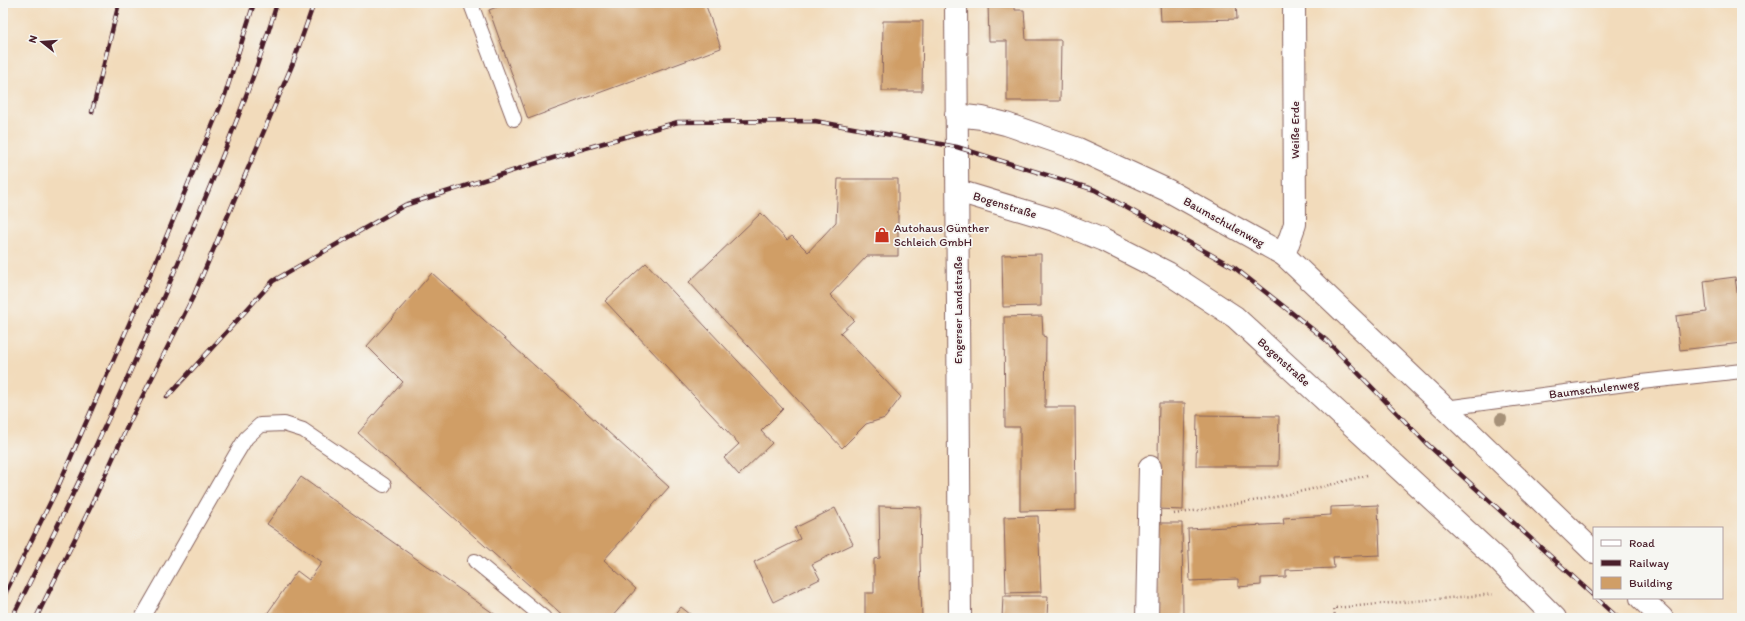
<svg xmlns="http://www.w3.org/2000/svg" width="1745" height="621" font-family="Itim,sans-serif">
	<rect width="100%" height="100%" fill="#f6f6f2"/>
	<filter id="ink" filterUnits="userSpaceOnUse"><feTurbulence type="fractalNoise" baseFrequency=".025" numOctaves="2"/><feDisplacementMap in="SourceGraphic" scale="8" xChannelSelector="R" yChannelSelector="G"/><feConvolveMatrix kernelMatrix="1 2 1 2 8 2 1 2 1" color-interpolation-filters="sRGB"/></filter>
	<filter id="wash" filterUnits="userSpaceOnUse"><feTurbulence type="fractalNoise" baseFrequency=".012" numOctaves="4" result="noise"/><feDisplacementMap in="SourceGraphic" scale="16" xChannelSelector="R" yChannelSelector="G"/><feGaussianBlur stdDeviation="0.9" result="paint"/><feColorMatrix in="noise" values="0 0 0 0 0 0 0 0 0 0 0 0 0 0 0 0 0 1.4 0 .05"/><feComposite in="paint" operator="in"/></filter>
	<g filter="url(#wash)">
		<rect width="100%" height="100%" fill="#f2dbbb"/>
		<g id="blocks">
			<!-- building -->
			<g fill="#d09e66">
				<path d="M507,3h198l16,45 -193,71 -39,-109z"/>
				<path d="M988,3h27v7h9l2,30h35l-1,61h-53v-60h-18z"/>
				<path d="M1160,3h76l1,16 -76,2z"/>
				<path d="M883,21h40l-1,70h-40z"/>
				<path d="M838,179h60v77h-31l-37,39 24,25 -14,13 61,64 -16,21 -19,6 -24,24 -153,-166 72,-69 26,27 5,-4 16,16 28,-30z"/>
				<path d="M1041,254v52l-38,1 -1,-52z"/>
				<path d="M646,263l137,146 -22,22 11,12 -33,32 -15,-17 15,-14 -134,-143z"/>
				<path d="M432,273l237,214 -65,73 32,29 -25,29h-45l-208,-185 45,-51 -36,-36z"/>
				<path d="M1735,277l7,51v15l-62,7 -4,-34 31,-4 -3,-31z"/>
				<path d="M1042,316l1,20 3,1 -1,70h30l1,103 -56,1v-84h-15l-1,-110z"/>
				<path d="M1159,403h26l-2,107 -26,-1z"/>
				<path d="M1197,415l82,1 -1,50h-82z"/>
				<path d="M301,477l199,141h-236l33,-47 12,9 13,-18 -55,-38z"/>
				<path d="M1378,505l2,50 -47,2 1,11 -48,2v7l-25,1v7l-23,2v-8l-48,2 -2,-52 96,-5 -1,-6 48,-3v-8z"/>
				<path d="M879,506l42,1 -1,51 2,60h-57v-25h9v-34l6,-1z"/>
				<path d="M835,508l18,36 -41,20 8,15 -47,23 -19,-40 46,-23 -5,-11z"/>
				<path d="M1038,516l3,76 -35,1 -2,-76z"/>
				<path d="M1157,523h25l1,95h-25z"/>
				<path d="M1003,596h45l-1,22h-45z"/>
				<path d="M681,607l14,11h-23z"/>
			</g>
		</g>
	</g>
	<g filter="url(#ink)">
		<use href="#blocks" fill-opacity="0" stroke="#85615d" stroke-width="1"/>
		<g fill="none" stroke-linecap="round" stroke-linejoin="round">
			<defs>
				<g id="service">
					<path d="M475,3l-3,4 42,112"/>
					<path d="M1445,408l196,-26 101,-11"/>
					<path d="M475,561l69,57"/>
					<path d="M142,618l93,-162 11,-18 14,-13 24,-1 19,6 81,55"/>
				</g>
				<g id="minor">
					<path d="M956,115l26,3 24,6 72,25 91,42 115,64 161,153 149,144"/>
					<path d="M958,191l96,29 49,20 65,33 67,44 265,245 55,56"/>
					<path d="M1284,255l11,-31 -1,-221"/>
					<path d="M1641,598l21,20"/>
					<path d="M1147,618l3,-151"/>
				</g>
				<path id="secondary" d="M956,3l4,615"/>
			</defs>
			<!-- service casing -->
			<use href="#service" stroke="#85615d" stroke-width="16"/>
			<!-- minor casing -->
			<use href="#minor" stroke="#85615d" stroke-width="24"/>
			<!-- secondary casing -->
			<use href="#secondary" stroke="#85615d" stroke-width="24"/>
			<!-- path -->
			<g stroke="#85615d" stroke-width="2.5" stroke-dasharray="1 3" stroke-linecap="butt">
				<path d="M1174,514c65,-10 130,-21 193,-39"/>
				<path d="M1335,618l-1,-10 161,-14"/>
			</g>
			<!-- service -->
			<use href="#service" stroke="#fff" stroke-width="14"/>
			<!-- minor -->
			<use href="#minor" stroke="#fff" stroke-width="22"/>
			<!-- secondary -->
			<use href="#secondary" stroke="#fff" stroke-width="22"/>
			<defs>
				<g id="rail">
					<path d="M92,112l27,-109"/>
					<path d="M167,397l106,-116 132,-76 170,-54 103,-29 137,-1 142,26 138,43 140,78 91,72 100,103 168,153"/>
					<path d="M3,598l54,-109 90,-206 78,-188 29,-92"/>
					<path d="M1596,598l22,20"/>
					<path d="M12,618c64,-128 125,-256 180,-388 31,-75 63,-150 85,-227"/>
					<path d="M36,618l55,-112 38,-83 65,-128 99,-232 21,-60"/>
				</g>
			</defs>
			<!-- rail casing -->
			<use href="#rail" stroke="#4a1f2b" stroke-width="4.5"/>
			<!-- rail -->
			<use href="#rail" stroke="#f6f6f2" stroke-width="3" stroke-dasharray="9" stroke-linecap="butt"/>
		</g>
		<!-- trees -->
		<circle fill="#a69178" cx="1501" cy="419" r="6"/>
	</g>
	<!-- icons -->
	<defs>
		<symbol id="shop-bare" viewBox="-9 -9 18 18"><path d="M-5-2.5h2.3a2.7 3.5 0 0 1 5.4 0H5L5.5 6h-11ZM-1.5-2.5h3a1.5 2.3 0 0 0-3 0Z" fill="#c8321e" stroke="#f6f6f2" stroke-width="2.5" paint-order="stroke"/></symbol>
	</defs>
	<g fill-rule="evenodd">
		<use href="#shop-bare" x="871" y="224" width="22" height="22"/>
	</g>
	<g text-anchor="middle" dominant-baseline="central" stroke-width="3.5" stroke-linejoin="round" paint-order="stroke">
		<!-- street labels -->
		<g font-size="12" fill="#4a1f2b" stroke="#f6f6f2">
			<text transform="translate(1295 130) rotate(-90)">Weiße Erde</text>
			<text transform="translate(1005 205) rotate(17)">Bogenstraße</text>
			<text transform="translate(1224 222) rotate(29)">Baumschulenweg</text>
			<text transform="translate(958 310) rotate(-90)">Engerser Landstraße</text>
			<text transform="translate(1284 362) rotate(42)">Bogenstraße</text>
			<text transform="translate(1594 389) rotate(-7)">Baumschulenweg</text>
		</g>
		<!-- poi labels -->
		<g font-size="12" fill="#4a1f2b" stroke="#f6f6f2" text-anchor="start">
			<text x="894" y="228">Autohaus Günther<tspan x="894" dy="14">Schleich GmbH</tspan></text>
		</g>
	</g>
	<!-- margin -->
	<rect width="1745" height="621" fill="none" stroke="#f6f6f2" stroke-width="16"/>
	<!-- legend -->
	<rect x="1593" y="527" width="130" height="72" fill="#f6f6f2" stroke="#b1a0a2"/>
	<rect x="1601" y="540" width="20" height="6" fill="#ffffff" stroke="#b1a0a2"/>
	<text x="1629" y="547" font-size="12" fill="#4a1f2b">Road</text>
	<rect x="1601" y="560" width="20" height="6" fill="#4a1f2b" stroke="#b1a0a2"/>
	<text x="1629" y="567" font-size="12" fill="#4a1f2b">Railway</text>
	<rect x="1601" y="577" width="20" height="12" fill="#d09e66" stroke="#b1a0a2"/>
	<text x="1629" y="587" font-size="12" fill="#4a1f2b">Building</text>
	<!-- north arrow -->
	<g transform="translate(42 42) rotate(287)" stroke="#f6f6f2" stroke-width="3" paint-order="stroke">
	<path d="M0-3L7 15L0 10L-7 15Z" fill="#4a1f2b"/>
	<text y="-6" font-size="11" font-weight="bold" text-anchor="middle" fill="#4a1f2b">N</text>
	</g>
</svg>
